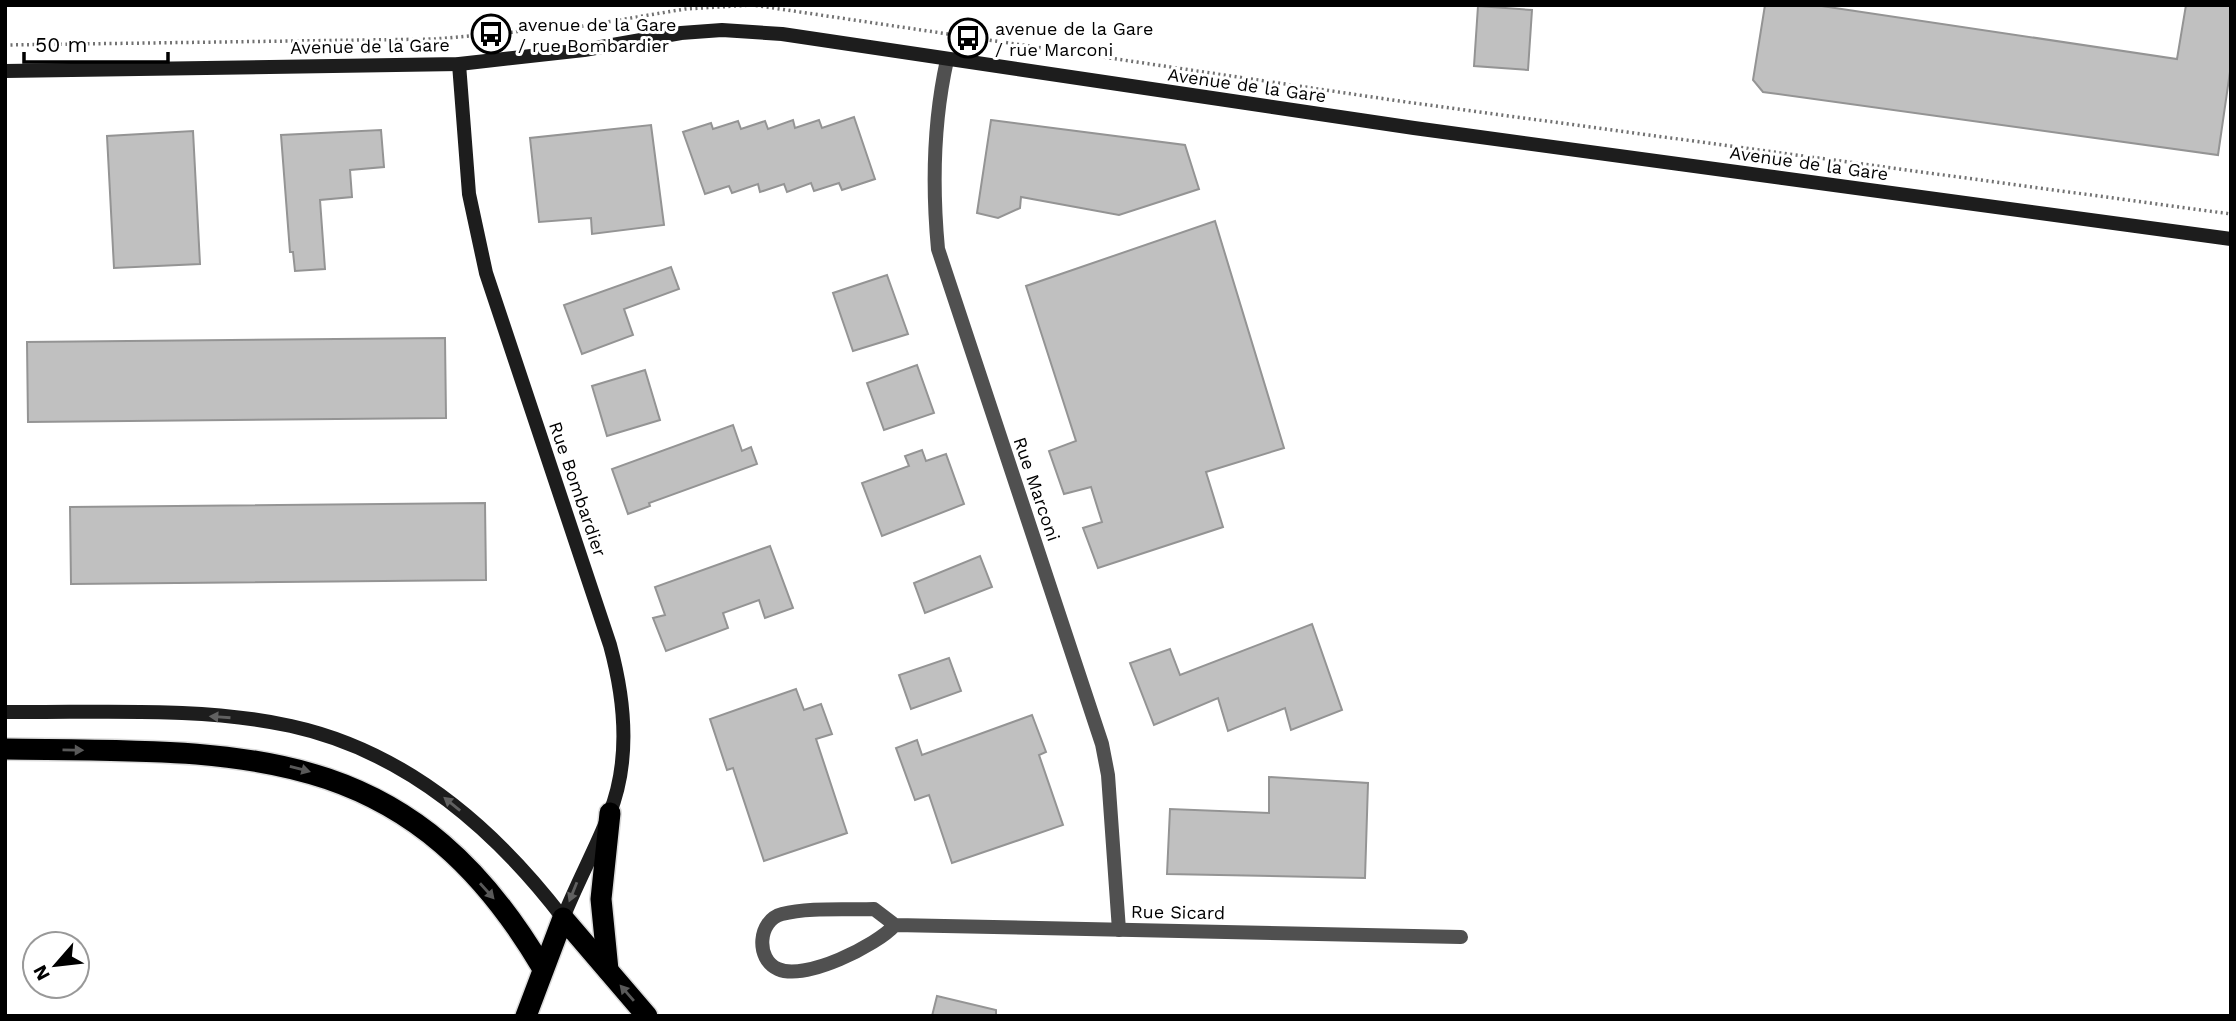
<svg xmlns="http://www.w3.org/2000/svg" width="2236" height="1021" font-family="'Work Sans',sans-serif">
	<rect width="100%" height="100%" fill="#fff"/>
	<!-- building -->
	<g fill="#c0c0c0" stroke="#949494" stroke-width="2">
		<path d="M1765,5h50l362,54 9,-54h45v60l-13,90 -455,-63 -10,-12z"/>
		<path d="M1478,6l54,4 -4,60 -54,-4z"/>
		<path d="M854,117l21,62 -33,11 -3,-7 -25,8 -3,-8 -24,9 -3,-8 -24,8 -2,-8 -26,9 -3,-7 -24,8 -22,-62 28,-9 2,6 25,-8 3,8 24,-8 3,8 25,-9 2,8 24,-8 3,8z"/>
		<path d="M991,120l194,25 14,44 -80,26 -98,-18 -1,11 -22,10 -21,-5z"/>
		<path d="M651,125l13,100 -72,9 -1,-16 -52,4 -9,-84z"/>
		<path d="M381,130l3,37 -34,3 2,27 -32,3 5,69 -30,2 -2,-19h-3l-9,-117z"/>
		<path d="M193,131l7,133 -86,4 -7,-132z"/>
		<path d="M1215,221l69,227 -78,24 17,55 -125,41 -15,-40 19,-6 -11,-35 -27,7 -15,-43 27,-10 -50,-155z"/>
		<path d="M671,267l8,22 -55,20 9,26 -51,19 -18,-49z"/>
		<path d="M887,275l21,59 -55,17 -20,-58z"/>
		<path d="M445,338l1,80 -418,4 -1,-80z"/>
		<path d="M917,365l17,48 -50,17 -17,-47z"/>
		<path d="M645,370l15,50 -53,16 -15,-50z"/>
		<path d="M733,425l9,26 9,-4 6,17 -108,39 1,3 -22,8 -16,-45z"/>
		<path d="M922,450l4,11 20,-7 18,50 -82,32 -20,-53 47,-17 -4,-10z"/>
		<path d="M485,503l1,77 -415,4 -1,-77z"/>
		<path d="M770,546l23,62 -28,10 -6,-18 -36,13 5,15 -62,23 -13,-33 12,-3 -10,-28z"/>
		<path d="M980,556l12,31 -67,26 -11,-30z"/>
		<path d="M1312,624l30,86 -51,20 -6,-22 -57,23 -10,-33 -64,27 -24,-62 40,-14 10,26z"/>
		<path d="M949,658l12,33 -50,18 -12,-34z"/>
		<path d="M796,689l8,21 17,-6 11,30 -16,5 31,94 -83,28 -31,-93 -6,2 -17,-51z"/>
		<path d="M1032,715l14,37 -7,3 24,70 -111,38 -23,-68 -14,5 -19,-52 21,-8 5,15z"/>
		<path d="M1269,777l99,6 -3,95 -198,-4 3,-65 99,4z"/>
		<path d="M937,996l59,14v6h-64z"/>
	</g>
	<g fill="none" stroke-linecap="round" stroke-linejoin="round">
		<defs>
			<g id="highway">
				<path d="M5,749c236,3 403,-10 538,220"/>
				<path d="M608,970l-7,-71 9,-86"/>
				<path d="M526,1016l37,-98 84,98"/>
			</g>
		</defs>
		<!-- highway casing -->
		<use href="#highway" stroke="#dbdbdb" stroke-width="24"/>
		<!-- path -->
		<path stroke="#727272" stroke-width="3.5" stroke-dasharray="2 3.5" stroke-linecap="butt" d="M5,45l430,-6 80,-7 26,-6 36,1 108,-18 68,-4 653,97 825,112"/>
		<!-- street -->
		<g stroke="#505050" stroke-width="14">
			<path d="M947,60c-14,63 -15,125 -9,189l164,495 6,31 11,155"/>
			<path d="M895,925c-19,21 -90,56 -117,44 -23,-10 -20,-49 4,-55 26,-7 65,-4 92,-5l21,16 566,12"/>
		</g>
		<!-- secondary -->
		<g stroke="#1d1d1d" stroke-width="14">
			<path d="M459,64l10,130 17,79 124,372c15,55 21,116 -1,170 -14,35 -32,68 -46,103"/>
			<path d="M5,71l454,-7 125,-14 97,-17 41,-3 60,4 632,94 817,111"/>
			<path d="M5,712c93,1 196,-6 286,14 114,25 203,102 272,192"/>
		</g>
		<!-- highway -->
		<use href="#highway" stroke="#000" stroke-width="21"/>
	</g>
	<!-- one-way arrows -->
	<defs><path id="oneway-solid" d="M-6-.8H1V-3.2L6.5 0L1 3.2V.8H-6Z" transform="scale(1.75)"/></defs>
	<g fill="#616161">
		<use href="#oneway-solid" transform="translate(220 717) rotate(-176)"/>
		<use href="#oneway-solid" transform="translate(452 804) rotate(-141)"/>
		<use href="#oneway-solid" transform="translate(573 892) rotate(112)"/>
	</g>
	<g fill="#595959">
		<use href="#oneway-solid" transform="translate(73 750) rotate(1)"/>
		<use href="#oneway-solid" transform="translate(300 769) rotate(15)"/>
		<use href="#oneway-solid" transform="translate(487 891) rotate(48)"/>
		<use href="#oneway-solid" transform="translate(627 993) rotate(-131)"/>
	</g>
	<!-- icons -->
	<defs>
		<symbol id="bus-ring" viewBox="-11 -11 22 22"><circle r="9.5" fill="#fff" stroke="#000" stroke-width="1.5"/><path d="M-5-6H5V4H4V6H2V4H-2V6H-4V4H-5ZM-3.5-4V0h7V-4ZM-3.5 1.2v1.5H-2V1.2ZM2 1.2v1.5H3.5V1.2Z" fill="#000"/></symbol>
	</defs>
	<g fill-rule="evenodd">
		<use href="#bus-ring" x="469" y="12" width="44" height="44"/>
		<use href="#bus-ring" x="946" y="16" width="44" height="44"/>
	</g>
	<g text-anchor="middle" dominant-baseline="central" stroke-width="6" stroke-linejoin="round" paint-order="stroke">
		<!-- poi labels -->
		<g font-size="18" fill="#000" stroke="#fff" text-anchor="start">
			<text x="518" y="24">avenue de la Gare<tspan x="518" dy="21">/ rue Bombardier</tspan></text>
			<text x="995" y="28">avenue de la Gare<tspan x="995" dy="21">/ rue Marconi</tspan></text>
		</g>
		<!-- street labels -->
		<g font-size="18" fill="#000" stroke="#fff">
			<text transform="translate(370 46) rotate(-1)">Avenue de la Gare</text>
			<text transform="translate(1247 85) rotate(8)">Avenue de la Gare</text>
			<text transform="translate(1809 163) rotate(8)">Avenue de la Gare</text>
			<text transform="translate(578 489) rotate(71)">Rue Bombardier</text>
			<text transform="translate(1037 489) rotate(71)">Rue Marconi</text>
			<text transform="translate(1178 912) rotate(1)">Rue Sicard</text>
		</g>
	</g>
	<!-- border -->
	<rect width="2236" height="1021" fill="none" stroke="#000000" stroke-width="14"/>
	<!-- north arrow -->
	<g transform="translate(56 965) rotate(242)"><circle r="33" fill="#ffffff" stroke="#999999" stroke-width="2"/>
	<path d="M0-5L12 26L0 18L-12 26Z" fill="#000000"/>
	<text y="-10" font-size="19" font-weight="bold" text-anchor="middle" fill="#000000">N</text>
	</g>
	<!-- scale -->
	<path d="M24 52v10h144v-10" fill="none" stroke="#000000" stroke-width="3.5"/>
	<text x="35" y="52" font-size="21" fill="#000000" stroke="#ffffff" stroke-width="5" paint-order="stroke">50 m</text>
</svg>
